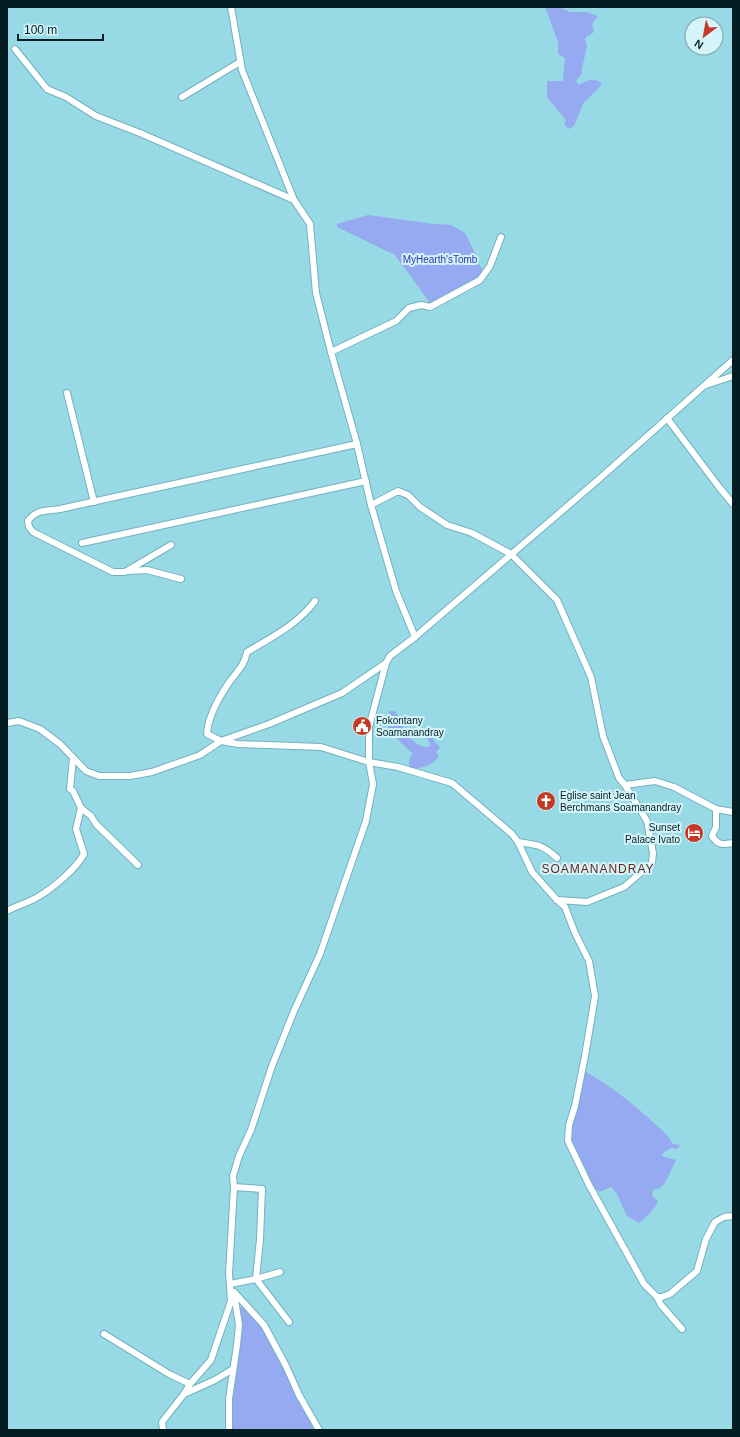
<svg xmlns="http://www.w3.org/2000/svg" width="740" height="1437" font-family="Arial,sans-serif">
	<rect width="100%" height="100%" fill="#98d9e6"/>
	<!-- green -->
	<g fill="#95aaf0">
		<path d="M545,7h14l11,5h16l12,4 -6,8 2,8 -9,6 2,8 -4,18 -2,11 -5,6 3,4c9,-5 13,-8 23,-2l-4,6 -14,13 -10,24 -5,3 -5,-5 2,-4 -19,-23v-16h16l2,-23 -7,-4v-12z"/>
		<path d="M368,215l66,9 17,1 14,8 11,22 -1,4 8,11 -4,8 -49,25 -35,-48 -58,-28v-3z"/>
		<path d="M390,711h4c4,4 5,8 8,14 5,10 14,22 26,22l3,-2 -9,-16 4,-1c4,4 6,10 9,14 1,2 3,3 5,5l-1,2 -3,3 3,4c-6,9 -20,15 -30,11 0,-5 0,-10 4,-13l-13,-12 -7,-9h-2c-3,-8 -8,-15 -1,-22z"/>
		<path d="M584,1071c27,15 50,33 72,54 7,6 13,11 17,19l7,1 -3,4 -6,-1 -7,4 -2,4 14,4 -11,23 -5,5 -7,2 -1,6 6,5c-4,9 -11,16 -19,22l-12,-7 -10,-22 -6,-7 -11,5 -5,-4 -24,-45 1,-23z"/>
		<path d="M239,1306c25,10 44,64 57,87 7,12 15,25 22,37h-89z"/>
	</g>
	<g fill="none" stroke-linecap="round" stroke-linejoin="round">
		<defs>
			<g id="minor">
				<path d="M231,7l11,63 52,130 16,24 6,69 15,59 26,92 14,61 25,86 19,46"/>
				<path d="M15,49l32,40 19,8 30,19 44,17 154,67"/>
				<path d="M182,97l58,-35"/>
				<path d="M331,352l65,-31 13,-13 12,-3 9,2 50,-27 10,-14 11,-29"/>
				<path d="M706,385l27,-9"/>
				<path d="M67,393l27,109"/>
				<path d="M667,418l52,69 14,17"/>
				<path d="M371,505l27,-14 10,4 12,12 27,18 25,8 39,21 46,46 34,77 12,59 16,42 6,7 22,36 6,32 -1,10 -28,24 -37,15 -30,-2"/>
				<path d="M82,543l284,-62"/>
				<path d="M171,545l-46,27h-12l-80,-40 -4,-5 -1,-6c8,-12 19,-10 32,-12l297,-65"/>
				<path d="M128,571l19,-1 34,9"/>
				<path d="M386,663l-17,64v35l29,5 54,16 60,51 6,8 14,30 25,28 8,7 10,26 14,28 6,35 -10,60 -10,50 -6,19 -1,16 21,44 55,99 13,13h5l8,-3 27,-23 9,-32 9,-17 9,-5 9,-1"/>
				<path d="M7,723l12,-2 21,8 20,15 26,27 13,5h31l22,-4 48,-17 21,-14 48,-17 73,-31 44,-30 4,-7 25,-19 184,-158 134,-119"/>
				<path d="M73,758l-3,31 3,2 8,17 10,8 5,8 42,41"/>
				<path d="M625,785l30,-4 19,6 42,22 17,3"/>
				<path d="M716,809v18l-4,9c6,9 10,9 21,7"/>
				<path d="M518,842c19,3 24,2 39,16"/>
				<path d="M7,911c9,-5 20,-8 29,-13 16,-9 40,-29 48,-44l-8,-25 5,-21"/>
				<path d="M280,1272l-24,7 33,43"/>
				<path d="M230,1284l26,-5 4,-40 2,-50 -28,-2"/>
				<path d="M234,1292l30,33 22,41 13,29 20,35"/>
				<path d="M657,1297l4,8 21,24"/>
				<path d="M104,1334l65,40 21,10"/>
				<path d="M184,1394l6,-10 21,-24 20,-59 -2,-27 5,-87 -1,-11 6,-20 12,-26 21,-64 22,-55 26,-57 46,-133 7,-37 -4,-22 -48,-15 -83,-3 -17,-3 -14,-7c1,-17 11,-35 21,-50 8,-12 16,-17 19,-32 25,-15 50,-27 68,-51"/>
				<path d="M163,1430l-1,-8 22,-28 31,-14 18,-11"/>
				<path d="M229,1430v-31l8,-54 2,-20 -5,-32"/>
			</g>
		</defs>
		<!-- minor casing -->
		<use href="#minor" stroke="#72b2be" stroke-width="8"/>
		<!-- minor -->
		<use href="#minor" stroke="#fff" stroke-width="6"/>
	</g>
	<!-- icons -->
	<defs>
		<symbol id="civic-disc" viewBox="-11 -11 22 22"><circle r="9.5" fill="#c43824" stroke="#d4f4fa"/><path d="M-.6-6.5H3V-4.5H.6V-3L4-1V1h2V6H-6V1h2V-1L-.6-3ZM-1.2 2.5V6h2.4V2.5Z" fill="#fff"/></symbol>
		<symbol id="church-disc" viewBox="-11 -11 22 22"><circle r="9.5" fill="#c43824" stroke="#d4f4fa"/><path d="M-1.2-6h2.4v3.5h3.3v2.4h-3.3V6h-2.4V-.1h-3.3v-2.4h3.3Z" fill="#fff"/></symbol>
		<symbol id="hotel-disc" viewBox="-11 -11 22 22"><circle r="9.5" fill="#c43824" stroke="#d4f4fa"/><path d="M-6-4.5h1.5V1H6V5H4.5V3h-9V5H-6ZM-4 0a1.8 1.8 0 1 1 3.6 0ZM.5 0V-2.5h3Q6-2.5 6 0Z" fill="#fff"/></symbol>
	</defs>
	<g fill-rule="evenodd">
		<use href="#civic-disc" x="351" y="715" width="22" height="22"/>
		<use href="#church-disc" x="535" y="790" width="22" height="22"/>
		<use href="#hotel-disc" x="683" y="822" width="22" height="22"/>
	</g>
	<g text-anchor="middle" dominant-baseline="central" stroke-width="4" stroke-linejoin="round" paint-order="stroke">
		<!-- park labels -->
		<g font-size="10" fill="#2b35b1" stroke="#d4f4fa">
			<text x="440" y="259">MyHearth'sTomb</text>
		</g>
		<!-- poi labels -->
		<g font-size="10" fill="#031d22" stroke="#d4f4fa" text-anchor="start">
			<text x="376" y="720">Fokontany<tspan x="376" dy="12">Soamanandray</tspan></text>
			<text x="560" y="795">Eglise saint Jean<tspan x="560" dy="12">Berchmans Soamanandray</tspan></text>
			<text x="680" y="827" text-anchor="end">Sunset<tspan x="680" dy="12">Palace Ivato</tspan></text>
		</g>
		<!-- quarter labels -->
		<g font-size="12" letter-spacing="1" fill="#69251b" stroke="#d4f4fa">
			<text x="598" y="869">SOAMANANDRAY</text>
		</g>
	</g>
	<!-- border -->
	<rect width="740" height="1437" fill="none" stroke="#031d22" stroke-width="16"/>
	<!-- north arrow -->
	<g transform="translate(704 36) rotate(212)"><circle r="19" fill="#d4f4fa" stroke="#809ea4"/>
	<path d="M0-3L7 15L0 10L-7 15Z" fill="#c43824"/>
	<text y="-6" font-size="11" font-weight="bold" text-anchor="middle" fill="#031d22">N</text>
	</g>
	<!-- scale -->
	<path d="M18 34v6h85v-6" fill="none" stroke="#031d22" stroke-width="2"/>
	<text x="24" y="34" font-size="12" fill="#031d22" stroke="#d4f4fa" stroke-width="3" paint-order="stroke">100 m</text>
</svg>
